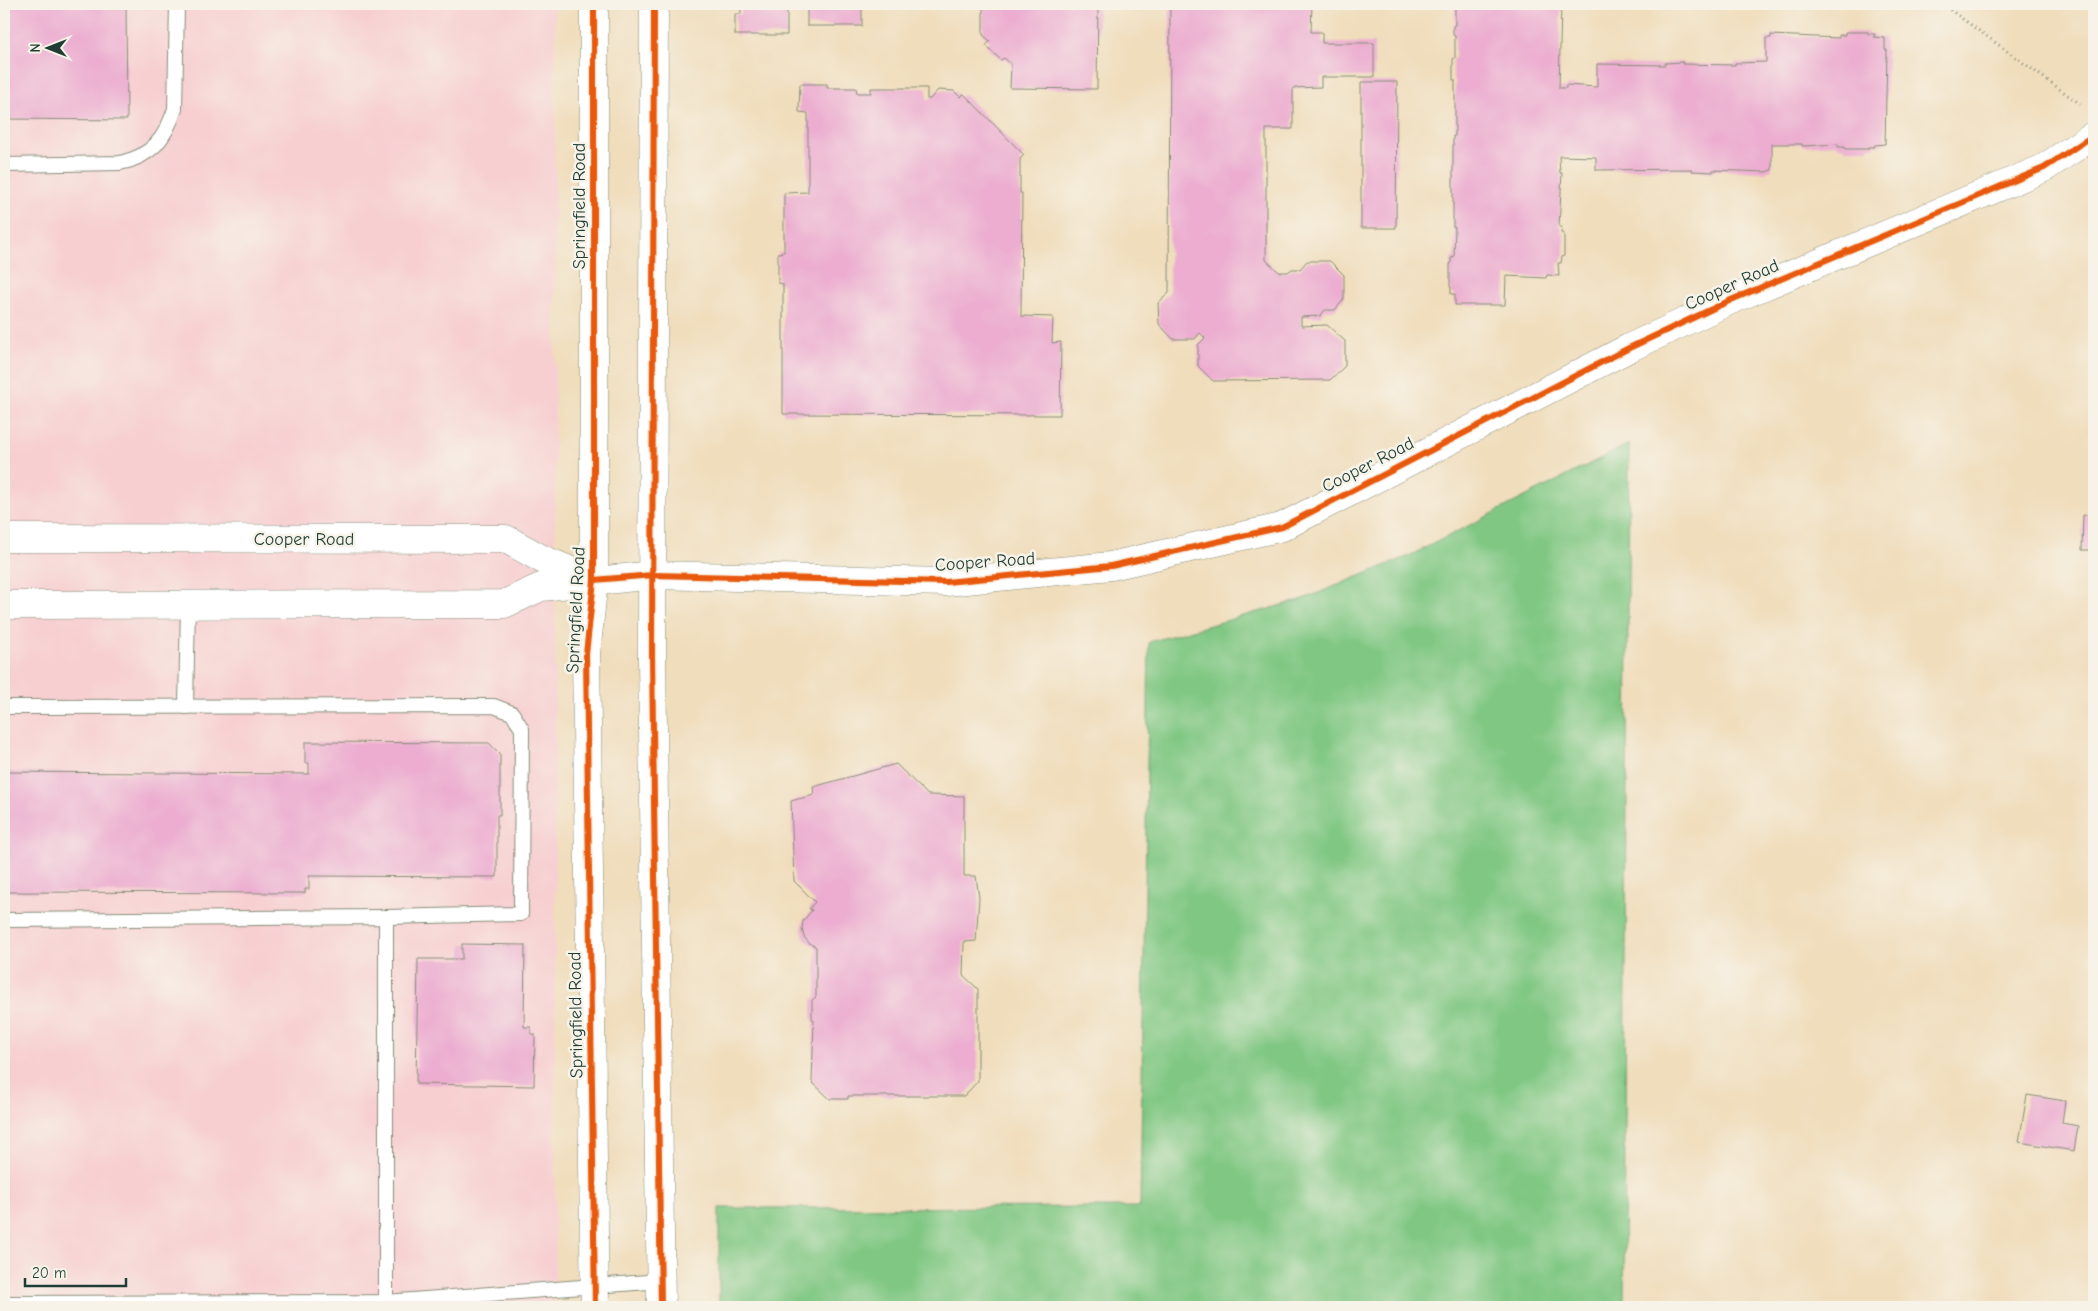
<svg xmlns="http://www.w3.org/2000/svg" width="2098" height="1311" font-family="'Comic Neue',sans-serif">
	<rect width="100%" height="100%" fill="#f7f3e8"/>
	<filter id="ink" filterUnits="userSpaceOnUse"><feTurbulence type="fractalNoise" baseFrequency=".02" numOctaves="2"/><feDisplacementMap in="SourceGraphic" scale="10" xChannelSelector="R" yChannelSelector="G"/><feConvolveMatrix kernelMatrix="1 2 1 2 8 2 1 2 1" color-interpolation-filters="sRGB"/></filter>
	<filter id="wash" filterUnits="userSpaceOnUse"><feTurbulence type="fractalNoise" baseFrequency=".0096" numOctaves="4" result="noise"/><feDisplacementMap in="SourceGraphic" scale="20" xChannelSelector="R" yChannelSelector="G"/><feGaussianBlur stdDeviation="1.12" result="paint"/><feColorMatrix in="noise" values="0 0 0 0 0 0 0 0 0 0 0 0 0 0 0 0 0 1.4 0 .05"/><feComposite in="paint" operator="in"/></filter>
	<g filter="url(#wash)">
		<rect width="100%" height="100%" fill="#f0ddbc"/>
		<!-- built -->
		<rect fill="#f7cfd1" x="4" y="4" width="551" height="1303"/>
		<!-- green -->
		<path fill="#80c783" stroke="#50825c" d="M1629,444l-5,863h-905v-99l421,-1 9,-565 152,-42 108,-44z"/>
		<g id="blocks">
			<!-- building -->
			<g fill="#ecadd0">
				<path d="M4,4h122l1,116 -123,-1z"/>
				<path d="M741,4h46v31h-52v-21h6z"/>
				<rect x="807" y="4" width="55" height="22"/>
				<path d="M983,4h115l-1,85 -87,-1 1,-24 -7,-6 -3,2 -15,-14 4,-5 -7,-6z"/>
				<path d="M1170,4h142l-1,28h11v11h52v34h-53v10l-28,1v41h-27v131l13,12h9l4,-3h8l7,-8h23l14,14v24l-9,11h-10l-5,6 -19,1v9l26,-1 18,16v25l-15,14 -117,1 -15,-15v-21l7,-7 -5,-5 -5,6h-22l-14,-15 -1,-21 11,-10z"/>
				<path d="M1453,4h108l-2,84h7v-3l31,2v-23l68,1v-2l18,-1 -1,2 53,1v-2l31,-1v-24h5v-3l68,3v-3h6v-3h23v2h7l-1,3 11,1v12h2l-2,94 -10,1 -1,2h-6v2h-23v-2h-7v-3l-36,2v-2h-30v26l-7,2 -52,-2v2l-21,-1v-2l-96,1v-13l-37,-1 1,17h2l-3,54h3l-1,6 3,1v22l-2,1 -1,6h-3l1,13 -12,-1 -1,3 -40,-2 -1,29h-50v-11h-4v-7h-1v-23h1v-6l3,-1 1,-30h-2v-91h2v-56h-2v-21l2,-1v-22l-2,-1v-9l2,-1v-19h-2z"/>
				<path d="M1361,82h36l-1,146h-35z"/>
				<path d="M800,84h27v4h29l1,5h14v-5h56v11h3l8,-9 16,1 6,6 4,-3 60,61 -4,4v34h2l-1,123 32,1 -1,26 9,-1 -1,73 -277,-1v-130l-5,-1v-30l6,-1v-59l24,-1v-79l-9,-1z"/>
				<path d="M2083,515l11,1v34h-12z"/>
				<path d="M305,742l184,1 11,11v61h-3v62l-188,-1v13h-4v4l-301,-1v-120l305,2v-11h-4z"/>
				<path d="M896,764l32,31 36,1v80h12l3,22 -3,43 -12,1 -1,33 15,14v92l-14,15h-116v3h-18l-18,-17 2,-62 -2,-1v-19l4,-3v-50l-7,-4 -5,-6 -2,-8 1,-8 9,-11 -3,-1 6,-7 -21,-21 -3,-80 23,-6 -1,-8z"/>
				<path d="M462,944l63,1 -1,82h7v7h4l-1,52 -118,-2 2,-125h44z"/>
				<path d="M2027,1095l38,6 -3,22 16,3 -4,25 -55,-9z"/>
			</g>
		</g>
	</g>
	<g filter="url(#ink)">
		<use href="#blocks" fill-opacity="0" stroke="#888d78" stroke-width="1"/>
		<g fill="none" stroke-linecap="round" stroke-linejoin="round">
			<defs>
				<g id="service">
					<path d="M4,165l116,-2c32,-7 45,-24 55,-54l2,-105"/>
					<path d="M4,707l490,-1 18,7 10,16 -1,185 -135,3"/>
					<path d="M186,707l2,-102"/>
					<path d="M4,920l382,-3v385"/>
					<path d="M4,1303l382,-1 275,-21"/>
				</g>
				<g id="secondary">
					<path d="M594,4v576l-8,74 9,653"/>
					<path d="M654,4l-2,653 9,650"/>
					<path d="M4,538l502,1 36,20 51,21"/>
					<path d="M4,605l500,-1 37,-17 112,-12 293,7 165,-16 171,-39 347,-179 102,-48 313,-132 50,-33"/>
				</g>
			</defs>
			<!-- service casing -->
			<use href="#service" stroke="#888d78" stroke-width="16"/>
			<!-- secondary casing -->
			<use href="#secondary" stroke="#888d78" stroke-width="29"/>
			<!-- path -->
			<path stroke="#888d78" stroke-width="3" stroke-dasharray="1 4" stroke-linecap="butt" d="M1942,4l141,102"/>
			<!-- service -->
			<use href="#service" stroke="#fff" stroke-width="14"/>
			<!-- secondary -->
			<use href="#secondary" stroke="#fff" stroke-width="28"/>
			<defs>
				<g id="cycleway">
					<path d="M594,4v576l-8,74 9,653"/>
					<path d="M654,4l-2,653 9,650"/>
					<path d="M594,580l59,-5 293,7 165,-16 171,-39 347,-179 102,-48 313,-132 50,-33"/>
				</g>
			</defs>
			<!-- cycleway casing -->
			<use href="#cycleway" stroke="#f7f3e8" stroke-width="9"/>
			<!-- cycleway -->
			<use href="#cycleway" stroke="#e8590c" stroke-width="6"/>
		</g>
	</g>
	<g text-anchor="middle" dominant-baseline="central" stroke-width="5" stroke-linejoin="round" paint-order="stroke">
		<!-- street labels -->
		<g font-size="18" fill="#1f3d34" stroke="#f7f3e8">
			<text transform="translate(579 206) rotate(-90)">Springfield Road</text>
			<text transform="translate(1732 285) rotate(-24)">Cooper Road</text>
			<text transform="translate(1368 465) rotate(-27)">Cooper Road</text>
			<text x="304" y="539">Cooper Road</text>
			<text transform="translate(985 562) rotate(-4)">Cooper Road</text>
			<text transform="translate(576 610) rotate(-87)">Springfield Road</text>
			<text transform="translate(576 1015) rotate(-91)">Springfield Road</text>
		</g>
	</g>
	<!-- margin -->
	<rect width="2098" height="1311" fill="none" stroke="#f7f3e8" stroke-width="20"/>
	<!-- north arrow -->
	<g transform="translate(48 48) rotate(270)" stroke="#f7f3e8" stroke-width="4" paint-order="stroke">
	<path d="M0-4L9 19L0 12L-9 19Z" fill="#1f3d34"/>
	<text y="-8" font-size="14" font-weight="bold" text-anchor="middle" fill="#1f3d34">N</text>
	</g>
	<!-- scale -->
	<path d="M25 1278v8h101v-8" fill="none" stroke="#1f3d34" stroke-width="2.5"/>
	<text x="32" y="1278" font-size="15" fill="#1f3d34" stroke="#f7f3e8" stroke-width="4" paint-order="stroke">20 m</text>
</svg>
